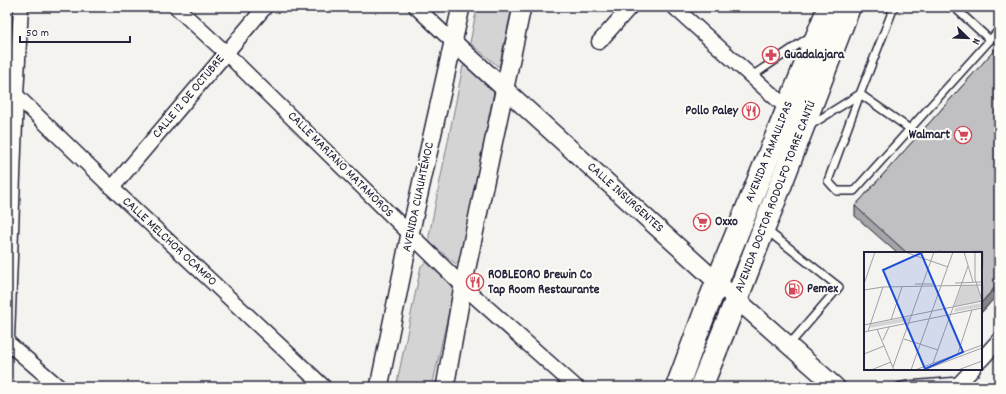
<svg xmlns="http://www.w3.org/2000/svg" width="1006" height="394" font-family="Dekko,sans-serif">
	<rect width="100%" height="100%" fill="#f4f3ef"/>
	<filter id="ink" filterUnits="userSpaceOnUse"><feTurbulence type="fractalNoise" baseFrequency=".025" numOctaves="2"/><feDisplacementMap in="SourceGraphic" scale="8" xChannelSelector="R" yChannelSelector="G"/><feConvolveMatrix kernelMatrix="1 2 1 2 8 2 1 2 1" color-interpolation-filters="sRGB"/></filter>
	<g filter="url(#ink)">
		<!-- green -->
		<g fill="#d5d4d5" stroke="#7c7b88">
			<path d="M477,7h35l-13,60 -29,-24z"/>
			<path d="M463,66h3l28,25 -33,166 -5,7 -27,-22v-6z"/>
			<path d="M426,262l28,26 -22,99h-36l25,-121z"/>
		</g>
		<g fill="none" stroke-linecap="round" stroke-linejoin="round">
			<defs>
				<g id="service">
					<path d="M954,7l36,33"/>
					<path d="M752,76l59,-40"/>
					<path d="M809,126l51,-32 34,-87"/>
					<path d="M910,129l-50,-35 -32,87 9,10h17c48,-54 97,-107 145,-161"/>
					<path d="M765,229l74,58 -50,58"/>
					<path d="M899,387l9,-2 52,-4"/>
				</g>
				<g id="minor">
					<path d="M176,7l50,46 237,233 113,101"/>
					<path d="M416,7l37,35"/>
					<path d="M674,7l114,102"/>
					<path d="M599,42l31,-35"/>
					<path d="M16,95l96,93 212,199"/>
					<path d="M112,188l153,-181"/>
					<path d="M7,339l9,-244 5,-88"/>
					<path d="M7,342l52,45"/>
					<path d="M981,360l18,-20"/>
					<path d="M956,387l17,-18"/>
				</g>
				<g id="tertiary">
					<path d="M453,42l265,241 118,104"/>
					<path d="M379,387l31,-153 51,-227"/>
					<path d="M445,387l18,-101 59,-279"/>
				</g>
				<g id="primary">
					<path d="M677,387l28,-75 124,-305"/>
					<path d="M701,387l36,-89 112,-291"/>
				</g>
			</defs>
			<!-- service casing -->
			<use href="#service" stroke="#22223b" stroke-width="10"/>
			<!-- minor casing -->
			<use href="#minor" stroke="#22223b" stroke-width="17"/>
			<!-- tertiary casing -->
			<use href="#tertiary" stroke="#22223b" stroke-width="20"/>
			<!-- primary casing -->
			<use href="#primary" stroke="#22223b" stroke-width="25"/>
			<!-- service -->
			<use href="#service" stroke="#fdfcf7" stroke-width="7"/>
			<!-- minor -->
			<use href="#minor" stroke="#fdfcf7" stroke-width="14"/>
			<!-- tertiary -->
			<use href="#tertiary" stroke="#fdfcf7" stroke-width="17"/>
			<!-- primary -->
			<use href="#primary" stroke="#fdfcf7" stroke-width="22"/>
		</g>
		<!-- wall -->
		<path fill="#a5a4a7" stroke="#22223b" d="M999,45v248l-18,20v-60h-84l-42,-37v-10z"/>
		<!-- shaded-wall -->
		<path fill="#868688" stroke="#22223b" d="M999,283v10l-18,20v-10z"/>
		<!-- building -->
		<path fill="#c0bfc2" stroke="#22223b" d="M999,45v238l-18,20v-50h-74l-52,-47z"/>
	</g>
	<!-- icons -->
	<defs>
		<symbol id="pharmacy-ring" viewBox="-11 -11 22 22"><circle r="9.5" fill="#fdfcf7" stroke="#d1495b" stroke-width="1.5"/><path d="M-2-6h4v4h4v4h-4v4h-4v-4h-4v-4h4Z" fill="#d1495b"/></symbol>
		<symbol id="restaurant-ring" viewBox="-11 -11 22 22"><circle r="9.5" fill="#fdfcf7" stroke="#d1495b" stroke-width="1.5"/><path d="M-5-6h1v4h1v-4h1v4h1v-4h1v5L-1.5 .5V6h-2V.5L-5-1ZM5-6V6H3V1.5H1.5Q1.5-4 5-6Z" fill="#d1495b"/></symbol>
		<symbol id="supermarket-ring" viewBox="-11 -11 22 22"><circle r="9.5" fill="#fdfcf7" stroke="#d1495b" stroke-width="1.5"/><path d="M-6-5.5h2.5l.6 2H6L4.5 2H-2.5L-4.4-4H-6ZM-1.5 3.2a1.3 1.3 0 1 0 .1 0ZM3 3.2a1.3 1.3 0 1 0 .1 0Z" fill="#d1495b"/></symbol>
		<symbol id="fuel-ring" viewBox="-11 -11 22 22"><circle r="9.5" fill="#fdfcf7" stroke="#d1495b" stroke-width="1.5"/><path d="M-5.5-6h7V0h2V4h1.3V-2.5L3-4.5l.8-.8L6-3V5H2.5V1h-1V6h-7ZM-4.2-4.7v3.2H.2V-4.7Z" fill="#d1495b"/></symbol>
	</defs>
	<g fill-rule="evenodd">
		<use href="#pharmacy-ring" x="761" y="45" width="20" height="20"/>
		<use href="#restaurant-ring" x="741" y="101" width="20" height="20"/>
		<use href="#supermarket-ring" x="953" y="125" width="20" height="20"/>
		<use href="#supermarket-ring" x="692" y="212" width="20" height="20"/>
		<use href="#restaurant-ring" x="465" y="272" width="20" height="20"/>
		<use href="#fuel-ring" x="784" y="279" width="20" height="20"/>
	</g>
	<g text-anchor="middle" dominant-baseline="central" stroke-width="4" stroke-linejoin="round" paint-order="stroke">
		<!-- poi labels -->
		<g font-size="13" font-weight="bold" fill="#22223b" stroke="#fdfcf7" text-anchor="start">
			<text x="784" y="55">Guadalajara</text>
			<text x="738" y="111" text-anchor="end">Pollo Paley</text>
			<text x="950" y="135" text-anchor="end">Walmart</text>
			<text x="715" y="222">Oxxo</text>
			<text x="488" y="275">ROBLEORO Brewin Co<tspan x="488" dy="15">Tap Room Restaurante</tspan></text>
			<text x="807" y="289">Pemex</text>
		</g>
		<!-- street labels -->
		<g font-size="13" fill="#22223b" stroke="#fdfcf7">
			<text transform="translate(189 97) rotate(-50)">CALLE 12 DE OCTUBRE</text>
			<text transform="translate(770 152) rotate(-68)">AVENIDA TAMAULIPAS</text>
			<text transform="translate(340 165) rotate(45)">CALLE MARIANO MATAMOROS</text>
			<text transform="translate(419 197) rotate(-78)">AVENIDA CUAUHTÉMOC</text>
			<text transform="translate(776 197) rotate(-69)">AVENIDA DOCTOR RODOLFO TORRE CANTÚ</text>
			<text transform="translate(625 198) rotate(42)">CALLE INSURGENTES</text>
			<text transform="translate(169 242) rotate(43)">CALLE MELCHOR OCAMPO</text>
		</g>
	</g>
	<!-- overview -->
	<g transform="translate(864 252)">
		<rect width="118" height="118" fill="#f4f3ef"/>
		<path d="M98,33h15l5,16 -28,6zM118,51v4l-28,5 1,-4zM46,65l-1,4 -39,7 1,-4z" fill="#d5d4d5"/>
		<path fill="none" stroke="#a09fa7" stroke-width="1" d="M41,0l43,15M100,0l9,30M111,0v27l7,21M91,31l27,-1M0,32l11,-32M51,32h18M0,38l19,-3 99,-2M27,68l11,-33M0,73l118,-24M13,77l17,41M4,79l15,-44M0,80l118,-24M40,87l34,11M19,88l6,-13M94,101l14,-43M0,102l20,-8M69,111l35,-97M29,115l41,-115M7,118l20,-8M47,118l42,-118M51,118l67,-25M60,118l58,-22M94,118l24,-9"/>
		<path fill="#1d4ed8" fill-opacity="0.15" stroke="#1d4ed8" stroke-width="2" d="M57,1l42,99 -38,17 -42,-99z"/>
		<rect width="118" height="118" fill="none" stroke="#22223b" stroke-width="2"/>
	</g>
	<!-- margin -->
	<rect width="1006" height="394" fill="none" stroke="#fdfcf7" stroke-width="24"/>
	<rect x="12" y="12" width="982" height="370" fill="none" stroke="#22223b" stroke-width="1.5" filter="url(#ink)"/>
	<!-- north arrow -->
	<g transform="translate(968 38) rotate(113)" stroke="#fdfcf7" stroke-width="3" paint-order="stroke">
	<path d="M0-3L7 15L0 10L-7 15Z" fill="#22223b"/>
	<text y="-6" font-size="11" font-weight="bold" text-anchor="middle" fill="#22223b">N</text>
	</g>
	<!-- scale -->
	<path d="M20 36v6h110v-6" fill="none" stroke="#22223b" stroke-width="2"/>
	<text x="26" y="36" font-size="12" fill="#22223b" stroke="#fdfcf7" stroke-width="3" paint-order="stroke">50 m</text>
</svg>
